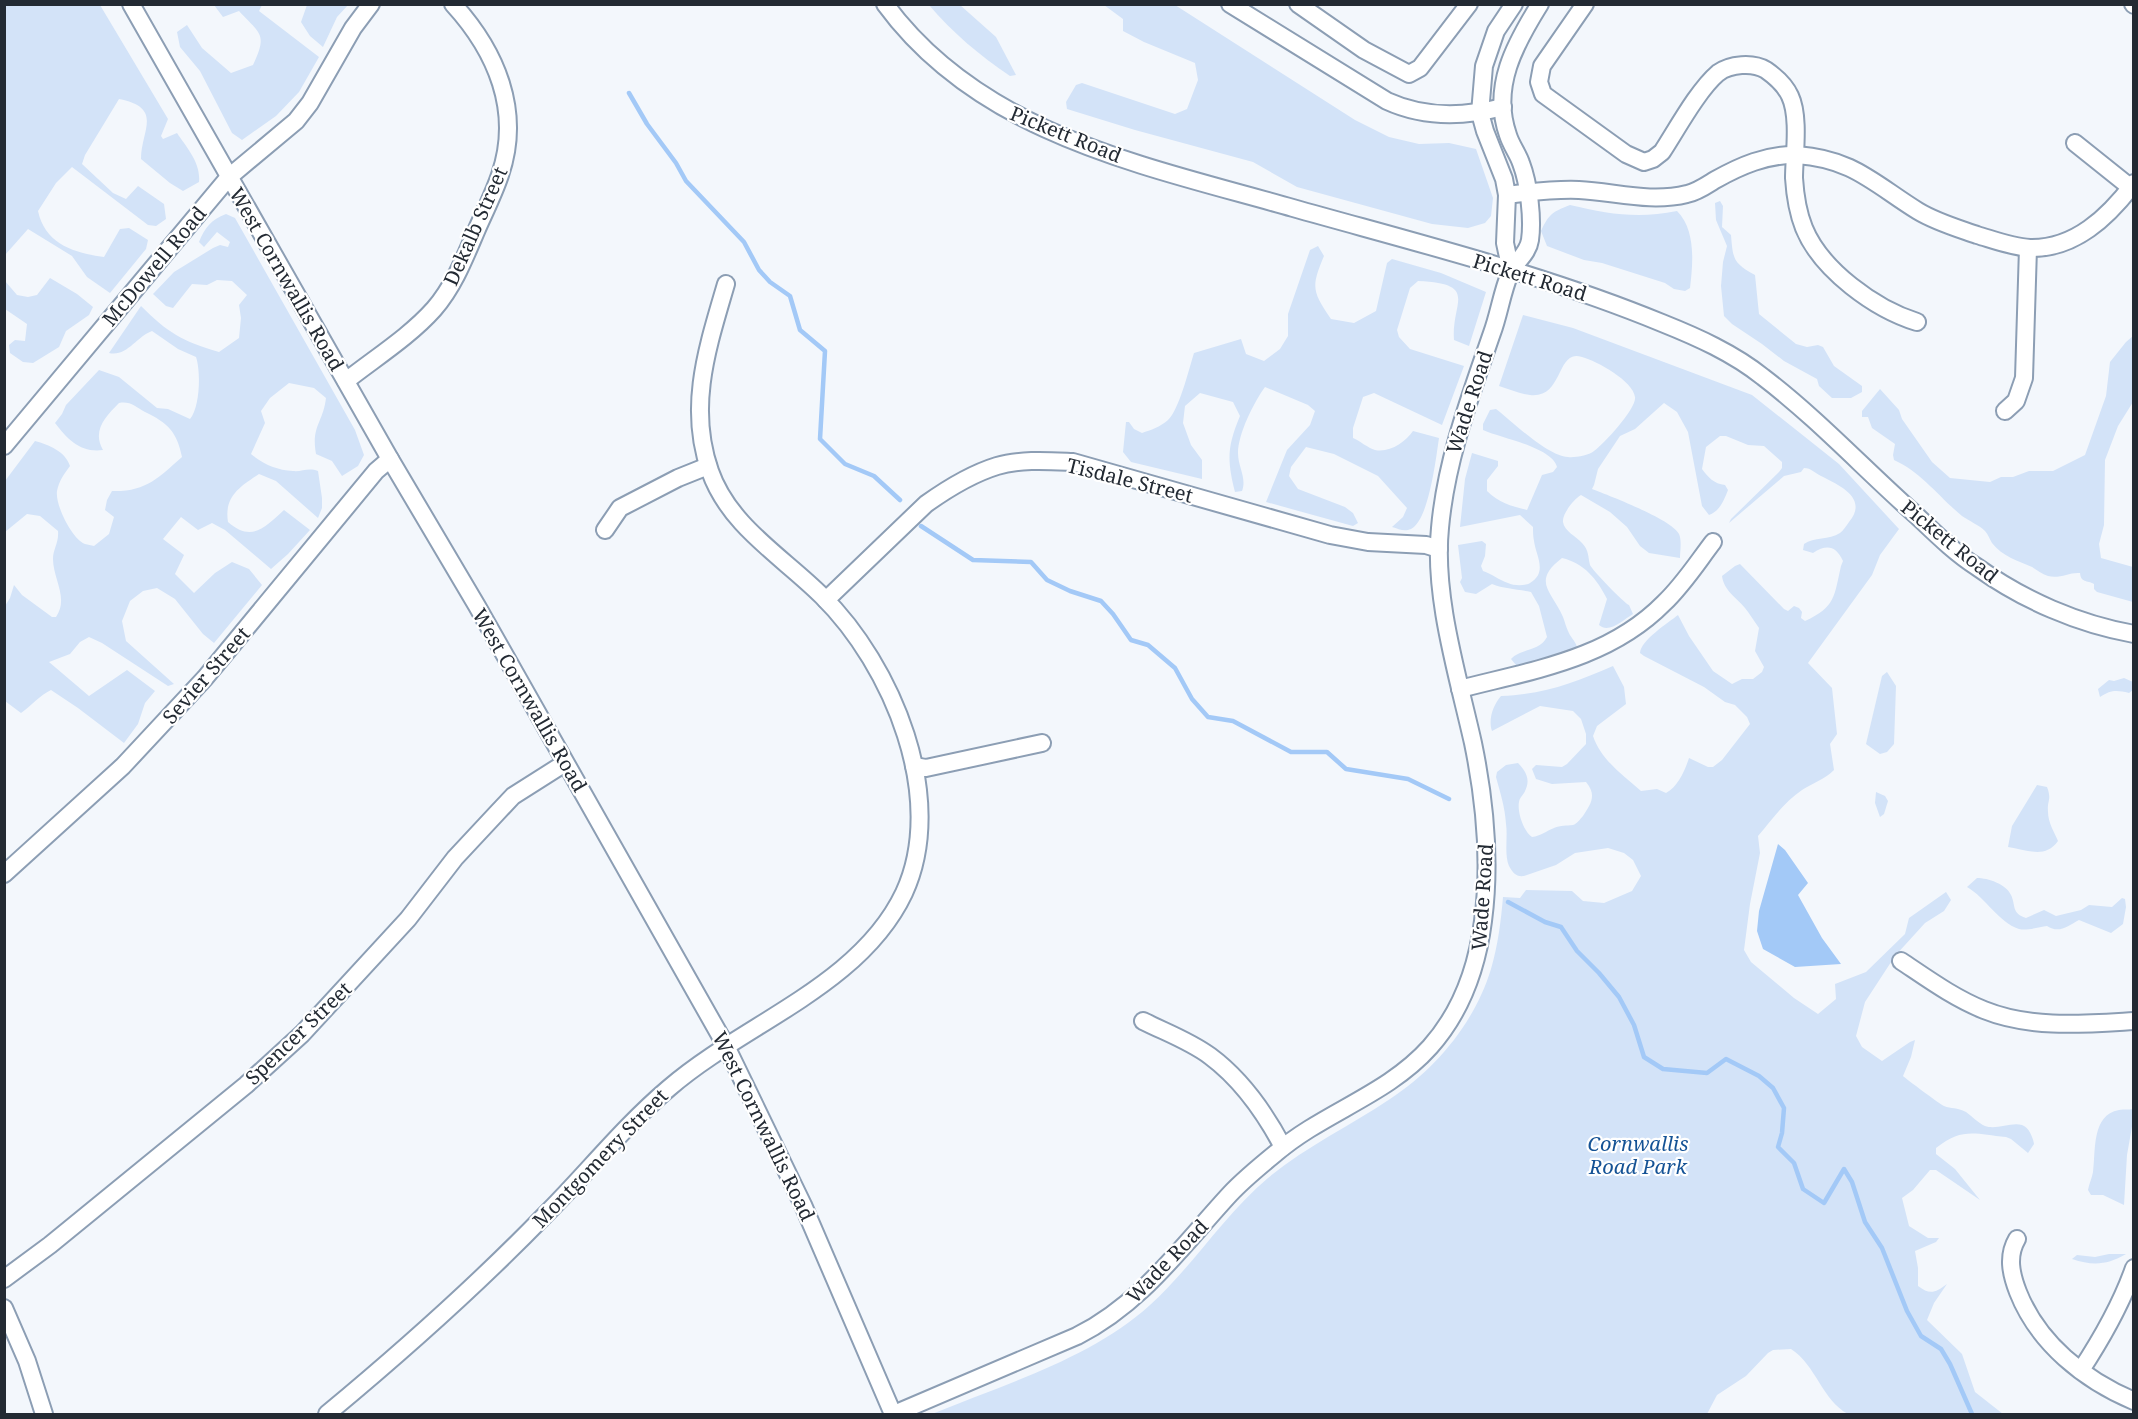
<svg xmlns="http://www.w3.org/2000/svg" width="2138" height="1419" font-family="'Noto Serif',serif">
	<rect width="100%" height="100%" fill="#f3f7fc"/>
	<!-- green -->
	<g fill="#d3e3f8">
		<path d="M5,4l95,1 68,114 -7,17 2,3 14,-6c10,15 24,30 22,49l-16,9 -13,-8 -29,-24c0,-29 23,-51 -22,-60l-34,56 -3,9 31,29 13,6 12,-13 26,18 2,15 -10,7 -8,-1 -76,-58 -16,16 -18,28c7,33 36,42 66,46l16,-28 9,-1 19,12 -2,9 -36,44 -23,-16 -15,-21 -44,-27 -23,26z"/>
		<path d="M214,5h48l-3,6 60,46 -20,35 -23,24 -34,24 -10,-7 -32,-62 -20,-24 -3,-15 10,-7 15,23 29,25 22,-8c15,-32 7,-31 -14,-54l-16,6z"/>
		<path d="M307,5h41l-11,12 -14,30 -13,-11 -9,-14z"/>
		<path d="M929,5h31l36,32 20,38 -6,1c-30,-20 -58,-44 -81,-71z"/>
		<path d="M1104,5h71l180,115 34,17 30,7 30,-1 27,6 17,49 -2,18 -6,7 -17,5 -36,-4 -135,-37 -44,-25 -118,-32 -68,-21 -1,-7 10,-17 6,-2 93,31 12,-5 11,-29 -3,-17 -51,-21 -21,-11v-12z"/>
		<path d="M1720,201l3,5 -1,21 9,8c2,24 2,28 24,40l4,39 37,30 11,3 11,-2 5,2 11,19 28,20v6l-11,6h-19l-13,-12 -2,-7 -33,-18 -22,-17 -30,-20 -8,-8 -3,-30 2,-24 4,-16 -11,-26 -1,-17z"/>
		<path d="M1570,205c38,9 68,14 107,6 19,19 16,52 13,77l-5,3 -11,-2 -9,-6 -63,-20 -18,-3 -37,-14 -6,-15c8,-17 11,-19 29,-26z"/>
		<path d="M226,214l9,4 120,212 9,25 -6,11 -16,10 -10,-15 -16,-7c-5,-28 7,-31 10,-56l-12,-10 -25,-5 -19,15 -9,13 4,12 -14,31c12,10 26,16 42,17 9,1 15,-4 25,0l4,27v10l-4,10 -42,-37 -17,-7c-20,13 -35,23 -31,48 24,21 37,5 56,-12l26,20 -22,24 -17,15 -46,-39 -13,-7 -14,7 -17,-13 -18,22 21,16 -9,19 19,19 21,-20 17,-11 17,7 13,16 -48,58 -11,-9 -28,-35 -18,-11 -14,3 -13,10 -8,20 4,20 48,43 -6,2 -66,-43 -13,-6 -9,5 -10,12 -21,8 40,34 38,-26 28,21 -10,12 -7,21 -14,19 -46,-35 -27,-18c-11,5 -20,16 -30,23l-16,-12v-95l5,-8 4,-13 8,10 30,22h4c13,-19 -3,-38 -3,-58 0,-10 6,-16 5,-28l-18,-15 -13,-2 -22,18v-51l30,-40c14,4 30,10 35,25 -6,8 -11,15 -13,25 -2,14 15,48 28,53 3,1 6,1 9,2l15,-12 5,-17 -9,-7 2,-10 5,-9c34,1 46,-13 70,-34 -5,-25 -14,-34 -37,-45 -10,-5 -14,-11 -26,-9 -14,14 -27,28 -16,47 -22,3 -35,-10 -48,-27l7,-9 4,-9 33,-35 20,7 38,31 11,1 22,10c10,-12 11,-47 6,-62l-18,-8 -26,-18c-16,6 -25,26 -43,22l32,-47c27,27 41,35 78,46l20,-14 2,-20 -2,-13 8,-10 -15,-14 -15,-1 -10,5 -15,-1 -19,24 -7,-2 -13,-12 21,-22 39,-24 7,-3 8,2 2,-5 -13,-10 -13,15 -5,-5c6,-15 12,-22 27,-28z"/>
		<path d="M1318,246l6,10c-13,31 -12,35 7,63l23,4 22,-12 11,-48 5,-4 49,14 45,19 -17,54 -15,-6c-3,-38 26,-56 -36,-59l-8,7 -13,42 2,7 11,12 54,17 -22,59 -68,-32 -11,4 -10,31v10c7,3 15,10 22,12 15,3 30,-8 38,-19l26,7c-3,20 -10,82 -28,91 -7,3 -12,0 -19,-2l11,-10 4,-9 -29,-32 -44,-22 -28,-7 -15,20 -2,9 9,13 47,18 8,6 5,10 -5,3 -87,-24 21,-52 23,-25 5,-14 -7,-6 -43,-18c-11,15 -27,47 -27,66 0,14 9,25 4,38l-7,1c-8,-32 -8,-45 5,-76l-7,-14 -33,-9 -15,13 -2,17 8,22 11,15v19l-71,-17 -8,-10 3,-30h3l5,7 8,4c9,-3 18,-6 26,-13 11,-10 21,-51 26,-67l47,-14 5,15 18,7 16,-12 8,-13v-22l22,-64z"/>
		<path d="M50,278l27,16 16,13 -4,8 -23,16 -7,16 -26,16 -10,-1 -13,-9 -1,-8 6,-5 10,1 2,-17 -22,-15v-28l12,14 11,2 9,-2z"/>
		<path d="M1523,315l50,13 179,67 87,69 60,65 -19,26 -8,20 -64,88 24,25 5,46 -7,10 4,26c-9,9 -21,13 -32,20 -18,12 -30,30 -44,46l2,17 -10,51 -6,46 7,12 43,36 24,16 18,-15 -1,-15 31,-12 39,-38 4,-16 37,-26 5,8 -7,11 -19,12 -30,33 -30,46 -9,34 6,11 20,14 28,-19 5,-2 -4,17 -8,19c2,2 38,29 41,30 7,3 13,1 22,6 6,4 12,11 19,14 11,4 26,-4 37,-1 7,2 11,13 12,19l-6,9 -17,-14 -5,-2c-31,-3 -44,-10 -70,11v6l19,15 25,31 -44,-30h-6l-17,20 -11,8 7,28 19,12h11l-3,4 -21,9 3,17v18c12,9 17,7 29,-2l-13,19 -7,17 35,34 13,38 28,22h-155c-26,-14 -32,-49 -57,-65l-18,1 -5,3 -22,23 -29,19 -10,19h-775c73,-30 160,-56 218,-109 43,-39 74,-90 118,-127 37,-31 82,-52 122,-79 46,-30 85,-77 101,-130 7,-24 10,-48 12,-72l17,1 6,-8 46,1 11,10 21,2 28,-12 9,-15 -8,-16 -9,-7 -16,-5 -33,5 -19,12 -32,11c-8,1 -11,-3 -15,-10 -5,-12 -1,-29 -3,-42 -1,-17 -6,-32 -10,-47l1,-5 9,-7 12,-2c9,9 13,18 6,30 -2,3 -5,6 -5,9 -2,10 5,30 13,35 9,-1 14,-6 22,-9 7,-3 12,-2 19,-3 4,-1 7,-6 10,-9 8,-12 14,-21 3,-34l-34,2 -16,-5 -4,-10 4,-4 26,2 5,-3 19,-20v-10l-5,-15 -8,-8 -33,-5 -48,25c-4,-11 1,-26 9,-35 44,-2 73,-13 112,-30l11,21 2,17 -29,22 -4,10c8,24 30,39 48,55l16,-2 9,4c12,-6 19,-23 23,-35l19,9h5l9,-7 28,-36 -3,-7 -12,-12 -10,-3 -21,-15 -60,-31 -4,-3c1,-13 28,-30 38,-38l11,21 24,35 19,13 10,-5h11l9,-7 2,-5 -9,-16 4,-23c-5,-7 -9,-14 -14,-20 -9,-11 -21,-17 -23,-32l13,-10 5,-2 44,45 4,2 6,-5 5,2 3,4 -1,6 4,3c31,-14 29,-25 36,-55l2,-5c-7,-15 -16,-17 -30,-8l-10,-3 1,-6c10,-7 25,-4 36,-11 3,-2 6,-7 9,-11 20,-24 -10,-37 -28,-46 -6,-3 -10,-8 -17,-8l-3,4 -17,4 -55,47 2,-4 48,-47 3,-4v-6l-18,-16 -16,-1 -22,-9h-6l-14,11 -4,22c6,8 12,15 23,16l3,5c-4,10 -8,21 -19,25l-7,-9 -14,-74 -11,-20 -13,-9 -29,26 -15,7 -22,33 -4,16 -2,4c18,7 79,30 87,45 3,7 1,17 1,24l-31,-5 -9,-7 -13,-19 -17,-15 -29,-17c-7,4 -19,19 -18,27 1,9 14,15 19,21 7,7 6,14 8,22 2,5 35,39 39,40l4,9c-10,6 -24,20 -34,11l8,-26c-10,-20 -23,-36 -45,-41 -31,24 -10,33 1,59 2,5 3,10 5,14 2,6 7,9 9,16l-11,7 -50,11 -5,-6c10,-11 28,-7 36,-22l-8,-31 -8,-14c-13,-3 -27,-3 -39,-8l-16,10 -11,-2 -5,-10 2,-4 -4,-33 24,-4 4,3 -1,12 -4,10 2,5c9,3 16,9 25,12 6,3 17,3 22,0 18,-11 6,-27 4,-42 -1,-5 -1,-9 -1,-14l-13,-12 -60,12 5,-48 7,-26 26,8v5l-11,14v11c12,12 24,15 40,19l15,-35 11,-3 4,-5c-5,-20 -57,-29 -74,-37v-6l7,-14 6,-1c17,13 51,47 72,48 6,1 22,-2 26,-6 10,-7 43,-43 41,-54 -2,-16 -38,-36 -53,-40 -26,-9 -18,42 -52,38 -10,-1 -21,-6 -31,-9z"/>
		<path d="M2133,336v66l-15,24 -13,34 -1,65 -5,19 2,14 32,9v35l-36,-10 -3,-3v-5c-7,-4 -13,-1 -14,-11 -11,-1 -20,6 -32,3 -6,-2 -11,-6 -16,-9 -14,-6 -30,-11 -40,-24 -2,-3 -4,-9 -7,-12 -6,-6 -16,-10 -23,-15 -23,-19 -41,-44 -68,-56l-1,-5 2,-11 -23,-16 -4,-11h-6v-6l18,-22 19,21 3,9 30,43 18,16 40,4 11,-5h12l16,-6h24l32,-16 21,-59 4,-34 16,-20z"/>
		<path d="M1887,672l9,14 -2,58 -7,8 -7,2 -14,-10 16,-68z"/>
		<path d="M2124,678l9,4v8l-4,3c-13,-3 -18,-3 -29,4l-2,-8 11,-9 5,1z"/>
		<path d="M2037,785l10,2c5,13 0,13 1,25 0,10 6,20 10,29 -13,18 -30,9 -50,6l4,-21z"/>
		<path d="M1876,792l9,4 3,5 -4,13 -4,3 -5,-14z"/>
		<path d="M1977,878c11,0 29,6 34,17 5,10 0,18 15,23l18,-8 12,6 25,-6 8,-5 23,2 10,-9 3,1 1,8 -3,17 -12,9 -32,-13c-11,6 -20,14 -32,6 -8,1 -20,5 -28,3 -21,-7 -33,-31 -52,-42z"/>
		<path d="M2133,1109v12l-6,34 -3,50 -21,-10h-12l-3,-5c1,-6 4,-12 5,-18 3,-20 -2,-57 26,-62 5,-1 10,0 14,-1z"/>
		<path d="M2109,1254h17c-19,11 -33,12 -54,5l5,-4 18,2z"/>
	</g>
	<!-- water -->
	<path fill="#a3c9f7" d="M1778,844l7,6 23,33 -10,12 24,43 19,26 -46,3 -32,-18 -6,-18 2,-20z"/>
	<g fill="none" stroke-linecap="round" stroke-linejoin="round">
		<!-- stream -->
		<g stroke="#a3c9f7" stroke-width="4.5">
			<path d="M629,93l18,31 29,39 10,18 58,61 15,28 11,12 20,14 10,34 25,21 -5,88 25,25 29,12 26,24"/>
			<path d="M921,526l52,34 58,2 16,18 23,11 31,10 12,13 18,26 17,5 27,23 17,31 16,18 25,4 58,31h36l19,17 62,10 41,20"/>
			<path d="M1508,902l37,20 16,5 16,24 22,22 20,24 15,28 10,32 19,12 44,4 19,-14 33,17 14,12 11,20 -2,25 -4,14 16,16 9,26 21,14 20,-34 8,13 13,40 17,26 25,63 14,25 20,13 9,15 22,50"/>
		</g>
		<defs>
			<g id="minor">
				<path d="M131,4l259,455 87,147 249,440 77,159 90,209"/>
				<path d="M885,4c96,131 261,162 408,204 124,35 250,66 369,115 35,14 71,30 101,54 55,42 102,93 154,139 19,18 38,37 60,51 46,33 101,57 157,67"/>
				<path d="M1230,4l157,97c37,17 77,16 116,6"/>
				<path d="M1298,4l66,46 45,24 11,-6 49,-64"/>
				<path d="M1585,4l-43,62 -3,16 4,12 83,60 18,8 9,-3 9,-7c15,-23 36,-62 56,-79 12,-9 35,-11 48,-3 10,7 19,15 24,26 10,21 4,60 4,82 1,16 4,35 10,50 17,42 71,81 113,94"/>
				<path d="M2133,4l1,1"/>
				<path d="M2075,143l55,44"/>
				<path d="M1507,195c23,-3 48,-6 72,-5 37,2 71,13 108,4 10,-2 20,-9 28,-14 25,-14 52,-26 82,-25 56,4 76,28 121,56 18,11 39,17 59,24 17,5 35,12 53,13 45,1 78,-31 104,-65"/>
				<path d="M1511,271l-6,-28 2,-48 -3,-16 -19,-48 -5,-18 4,-47 12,-35 18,-27"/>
				<path d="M346,381c29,-23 63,-44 88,-72 20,-23 31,-52 43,-80 8,-18 17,-36 23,-54 22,-64 -4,-124 -47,-171"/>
				<path d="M2005,411l11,-10 8,-23 4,-130"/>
				<path d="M4,446l225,-269 67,-56 14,-18 43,-75 18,-24"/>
				<path d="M605,530l15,-22 58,-30 30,-12"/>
				<path d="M826,600l100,-96c21,-15 45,-30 71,-38 23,-7 52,-5 76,-4l257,73 38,7 58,3 13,4"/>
				<path d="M1460,689c73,-19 149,-30 204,-86 19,-18 33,-40 49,-61"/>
				<path d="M914,766l12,2 116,-25"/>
				<path d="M4,874l119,-108 82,-88 171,-207 14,-12"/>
				<path d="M1901,961c27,18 53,37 83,49 47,19 100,14 150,11"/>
				<path d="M1143,1021c22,11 47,20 67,35 31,23 55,57 73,91"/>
				<path d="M2017,1239c-10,17 -6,35 1,53 20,51 66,88 116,109"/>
				<path d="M4,1279l46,-34 196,-160 56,-51 106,-115 47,-61 42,-45 16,-17 52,-33"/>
				<path d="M4,1308l23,53 17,53"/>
				<path d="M2081,1370c21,-32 40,-65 53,-102"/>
				<path d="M327,1414c76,-63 149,-128 218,-199 42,-42 78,-88 124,-127 75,-65 191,-102 235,-195 44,-95 -12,-228 -82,-297 -39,-39 -93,-70 -112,-125 -23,-65 -2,-125 16,-187"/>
				<path d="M894,1414l183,-78c64,-32 105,-90 153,-142 14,-15 30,-28 46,-41 48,-41 111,-58 154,-106 32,-36 47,-79 53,-126 8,-60 2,-120 -10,-178 -15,-67 -40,-147 -33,-215 6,-68 30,-131 52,-195 7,-19 10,-41 18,-60 6,-12 18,-19 20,-33 3,-21 -1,-56 -9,-77 -3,-9 -10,-18 -13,-28 -17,-48 7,-91 32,-131"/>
			</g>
		</defs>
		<!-- minor casing -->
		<use href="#minor" stroke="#8c9eb4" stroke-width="20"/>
		<!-- minor -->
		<use href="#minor" stroke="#fff" stroke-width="16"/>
	</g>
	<g text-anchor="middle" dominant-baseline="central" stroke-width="4.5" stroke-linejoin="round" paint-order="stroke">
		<!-- street labels -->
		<g font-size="20" fill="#232a33" stroke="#fff">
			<text transform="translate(1066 134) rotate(22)">Pickett Road</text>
			<text transform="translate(475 226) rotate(-66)">Dekalb Street</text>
			<text transform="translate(154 266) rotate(-50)">McDowell Road</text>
			<text transform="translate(1530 277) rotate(17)">Pickett Road</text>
			<text transform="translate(287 279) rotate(60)">West Cornwallis Road</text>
			<text transform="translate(1469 402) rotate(-72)">Wade Road</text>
			<text transform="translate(1130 480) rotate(14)">Tisdale Street</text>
			<text transform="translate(1950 541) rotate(39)">Pickett Road</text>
			<text transform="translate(206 675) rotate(-49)">Sevier Street</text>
			<text transform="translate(530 700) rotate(60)">West Cornwallis Road</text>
			<text transform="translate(1482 897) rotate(-86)">Wade Road</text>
			<text transform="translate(298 1033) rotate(-44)">Spencer Street</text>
			<text transform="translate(764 1126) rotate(64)">West Cornwallis Road</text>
			<text transform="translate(600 1158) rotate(-46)">Montgomery Street</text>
			<text transform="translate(1167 1261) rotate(-46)">Wade Road</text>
		</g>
		<!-- park labels -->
		<g font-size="20" font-style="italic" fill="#145295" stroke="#fff">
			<text x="1638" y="1143">Cornwallis<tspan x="1638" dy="23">Road Park</tspan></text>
		</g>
	</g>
	<!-- border -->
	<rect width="2138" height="1419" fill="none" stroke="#232a33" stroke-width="12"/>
</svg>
